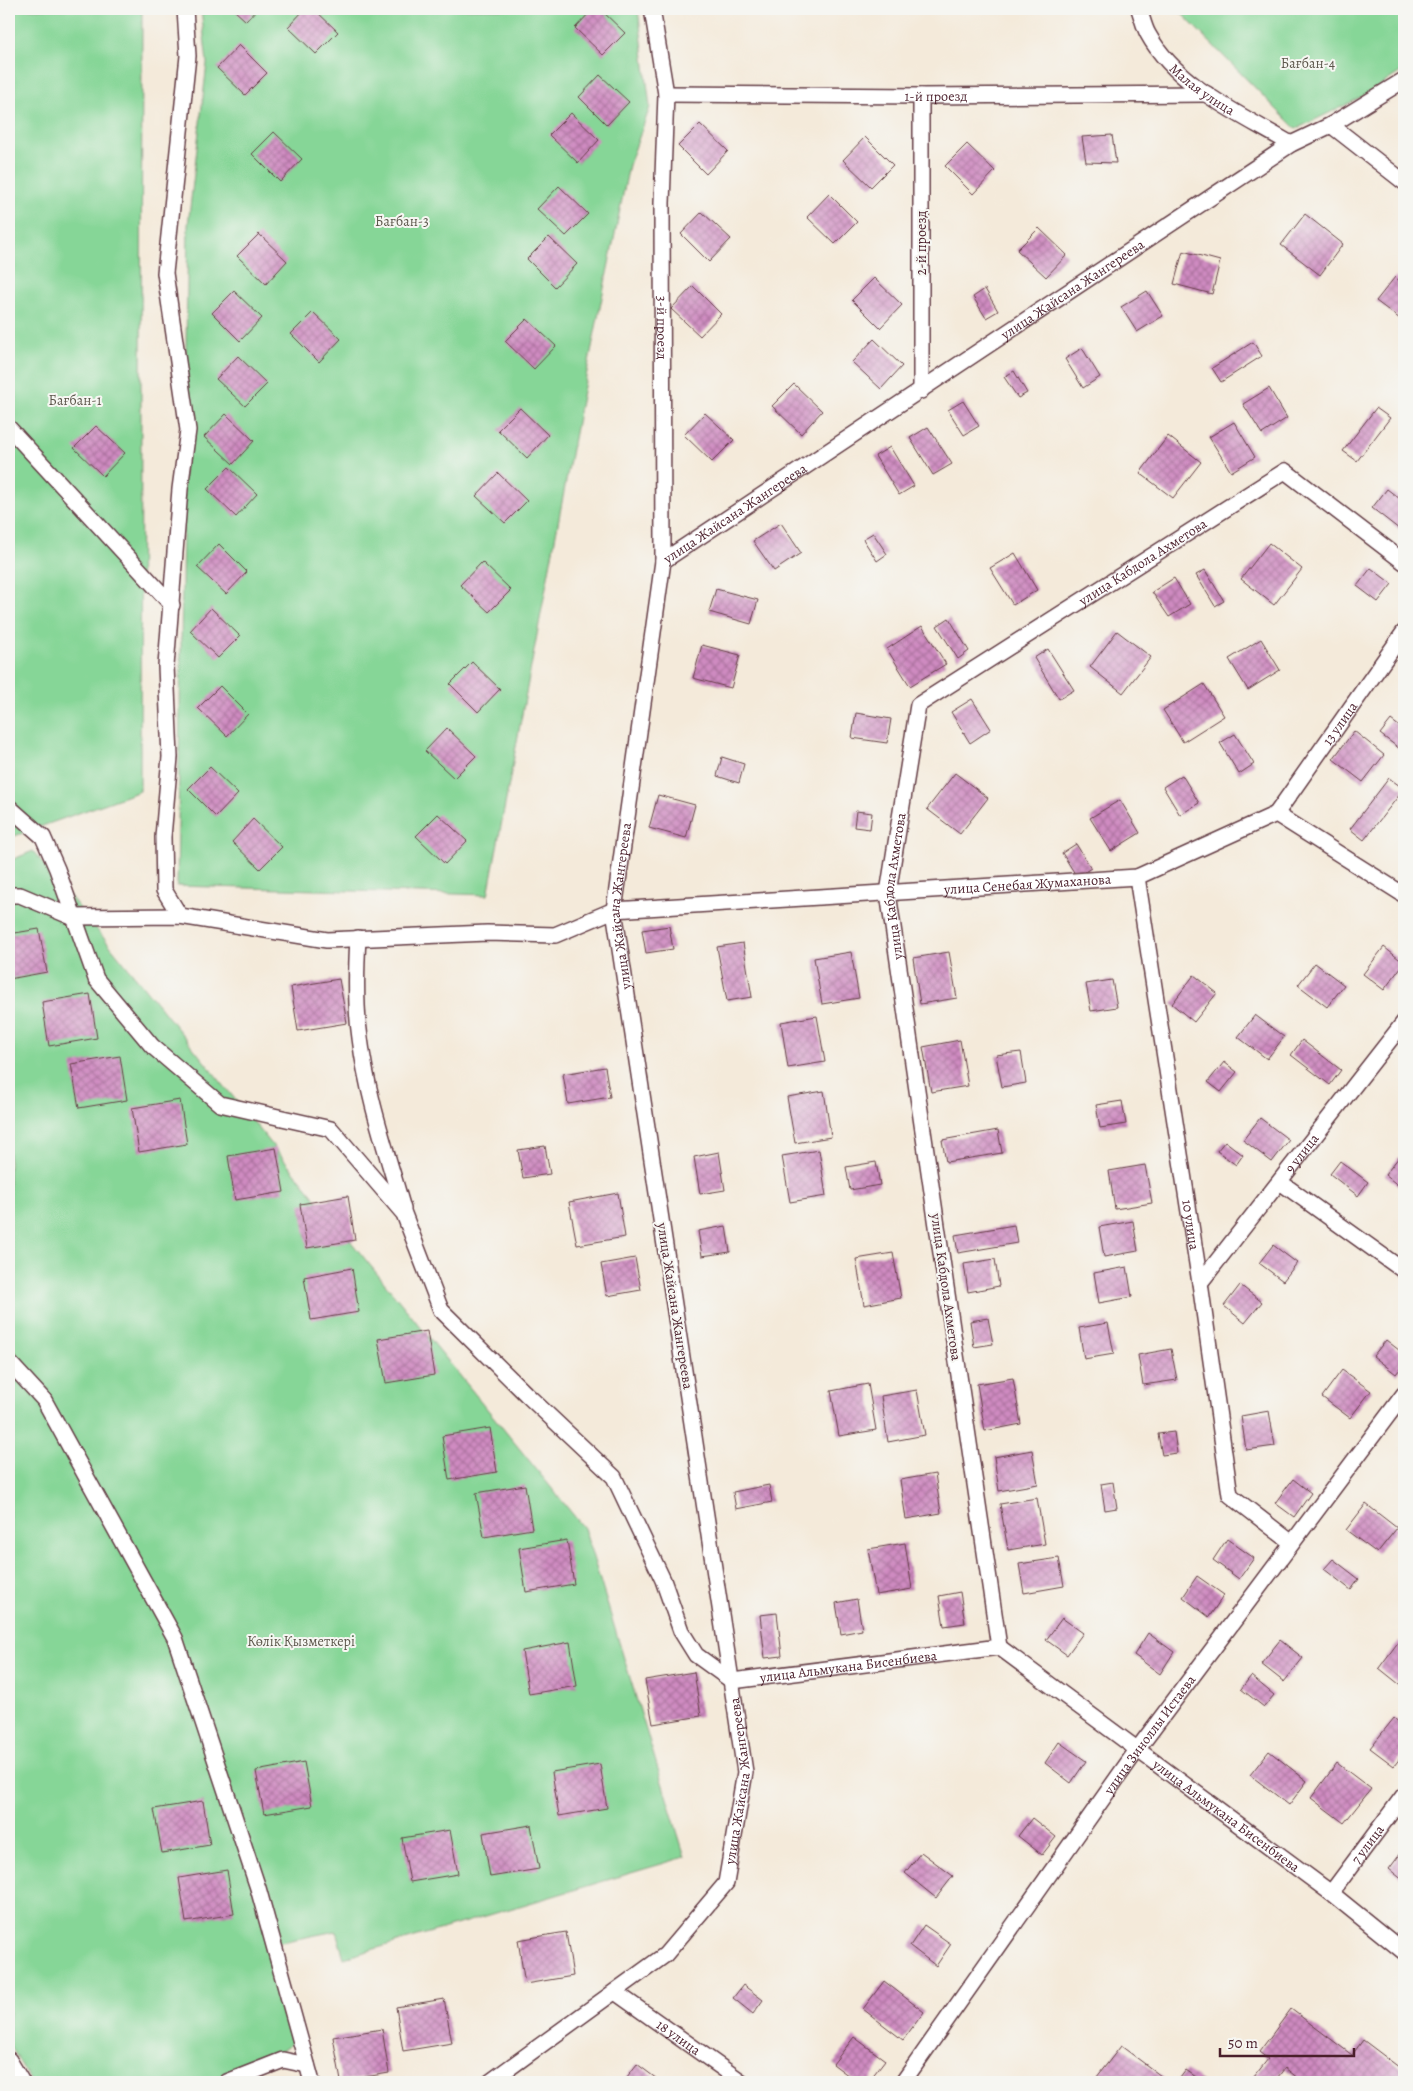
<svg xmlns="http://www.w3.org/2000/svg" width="1413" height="2091" font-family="Alegreya,serif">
	<defs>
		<pattern id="building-cross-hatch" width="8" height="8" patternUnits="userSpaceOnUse" patternTransform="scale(1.25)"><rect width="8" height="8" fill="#cf8bc1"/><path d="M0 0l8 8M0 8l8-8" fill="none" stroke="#aa719d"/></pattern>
	</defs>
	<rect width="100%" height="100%" fill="#f6f6f2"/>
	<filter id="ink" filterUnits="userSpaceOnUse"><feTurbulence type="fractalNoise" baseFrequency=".02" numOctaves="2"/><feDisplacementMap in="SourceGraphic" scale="10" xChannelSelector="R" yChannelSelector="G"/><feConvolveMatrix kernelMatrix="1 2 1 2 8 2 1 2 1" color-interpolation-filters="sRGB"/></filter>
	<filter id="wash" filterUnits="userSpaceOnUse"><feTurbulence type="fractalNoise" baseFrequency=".0096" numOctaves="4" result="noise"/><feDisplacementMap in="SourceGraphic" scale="20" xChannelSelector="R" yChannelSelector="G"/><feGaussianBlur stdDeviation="1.12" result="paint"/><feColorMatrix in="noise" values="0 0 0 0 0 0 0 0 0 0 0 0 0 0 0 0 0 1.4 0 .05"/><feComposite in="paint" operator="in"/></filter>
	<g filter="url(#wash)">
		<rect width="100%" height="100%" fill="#f4eada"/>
		<!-- green -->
		<g fill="#86d697" stroke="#687a61">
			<path d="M9,9h133l-2,782 -131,47z"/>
			<path d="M201,9h437l12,98 -21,58 -47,231 -94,499 -311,-9 11,-661 19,-162z"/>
			<path d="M1177,9h227v61l-42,27 -66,32z"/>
			<path d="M33,851l551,677 101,329 -341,101 -8,-27 -60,12 21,97 -51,36 -17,6h-198l-22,-39v-1182z"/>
		</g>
		<g id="blocks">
			<!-- building -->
			<g fill="url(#building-cross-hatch)">
				<path d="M233,9h24l-11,12z"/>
				<path d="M305,9h9l24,23 -22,22 -28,-27z"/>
				<path d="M593,9h7l25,24 -22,22 -28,-27z"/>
				<path d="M239,45l28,28 -22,22 -28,-27z"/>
				<path d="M600,75l29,27 -22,23 -28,-28z"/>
				<path d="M571,113l28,27 -21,23 -29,-28z"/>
				<path d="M700,124l28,27 -22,23 -28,-28z"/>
				<path d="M274,132l28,27 -22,23 -28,-28z"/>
				<path d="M1112,135l4,28 -30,-1 -4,-25z"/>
				<path d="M865,137l28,28 -22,22 -28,-27z"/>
				<path d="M967,144l28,27 -22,23 -28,-28z"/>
				<path d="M559,186l29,28 -22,22 -29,-27z"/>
				<path d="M829,194l28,28 -22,22 -28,-27z"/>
				<path d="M702,212l29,27 -22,23 -28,-28z"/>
				<path d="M1305,214l38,30 -23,31 -39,-30z"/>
				<path d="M1039,228l28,27 -21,22 -29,-27z"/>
				<path d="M259,234l28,27 -21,23 -29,-28z"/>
				<path d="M549,237l28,27 -22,23 -28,-28z"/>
				<path d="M1183,251l37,10 -8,33 -38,-10z"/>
				<path d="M1395,277l9,8v37l-28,-21z"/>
				<path d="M874,278l28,27 -22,23 -28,-28z"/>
				<path d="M693,286l28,28 -21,22 -29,-27z"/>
				<path d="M985,289l13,22 -12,7 -13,-21z"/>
				<path d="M234,291l28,27 -22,23 -28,-28z"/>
				<path d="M1147,291l16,25 -26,16 -16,-25z"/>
				<path d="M313,312l28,27 -22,23 -28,-28z"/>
				<path d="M527,319l29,27 -22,23 -29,-28z"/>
				<path d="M874,339l28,27 -21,23 -29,-27z"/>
				<path d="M1253,342l9,14 -41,26 -9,-14z"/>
				<path d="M1082,348l18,29 -17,11 -18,-29z"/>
				<path d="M238,356l29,28 -22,22 -29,-27z"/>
				<path d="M1014,371l13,22 -9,5 -14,-21z"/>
				<path d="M794,384l28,27 -21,23 -29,-28z"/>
				<path d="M1269,388l18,30 -25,16 -19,-30z"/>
				<path d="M963,401l16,25 -15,9 -16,-25z"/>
				<path d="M520,408l28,27 -21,23 -29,-28z"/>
				<path d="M1376,408l14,10 -33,43 -14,-10z"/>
				<path d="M705,413l29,27 -22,22 -28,-27z"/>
				<path d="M226,414l28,27 -21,23 -29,-27z"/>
				<path d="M1234,422l21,35 -24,15 -22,-35z"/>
				<path d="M96,426l29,27 -22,23 -29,-28z"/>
				<path d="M928,427l24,37 -19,11 -23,-37z"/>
				<path d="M1168,436l33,26 -28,36 -33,-25z"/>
				<path d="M890,447l24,39 -15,9 -24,-39z"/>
				<path d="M229,467l28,27 -21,23 -29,-28z"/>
				<path d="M498,473l29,28 -22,22 -29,-27z"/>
				<path d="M1387,489l17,13v31l-32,-25z"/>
				<path d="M781,523l20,30 -27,18 -21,-30z"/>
				<path d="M873,533l14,21 -10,7 -14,-22z"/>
				<path d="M1269,543l33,26 -28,36 -33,-26z"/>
				<path d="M219,544l28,28 -21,22 -29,-27z"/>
				<path d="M1015,553l22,37 -24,15 -23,-37z"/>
				<path d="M482,562l29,28 -22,22 -29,-27z"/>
				<path d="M1371,568l21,16 -14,18 -21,-16z"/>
				<path d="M1205,570l19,31 -9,5 -19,-31z"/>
				<path d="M1174,578l16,26 -21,13 -17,-25z"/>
				<path d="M716,589l42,11 -7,24 -42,-12z"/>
				<path d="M211,608l29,28 -22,22 -28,-27z"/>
				<path d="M949,618l20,33 -11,8 -21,-33z"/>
				<path d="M922,626l24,38 -36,22 -23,-37z"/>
				<path d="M1117,631l34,26 -28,36 -33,-26z"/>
				<path d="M1261,639l19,31 -32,20 -19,-31z"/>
				<path d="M702,645l38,10 -9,33 -38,-10z"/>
				<path d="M1048,649l26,41 -15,9 -25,-41z"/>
				<path d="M472,662l28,27 -22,23 -28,-28z"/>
				<path d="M1204,684l20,32 -41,26 -20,-32z"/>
				<path d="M220,686l28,28 -21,22 -29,-28z"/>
				<path d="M972,699l19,30 -21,14 -19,-31z"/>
				<path d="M856,713l35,6 -4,24 -35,-5z"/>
				<path d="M1391,720l13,10v15l-4,4 -20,-15z"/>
				<path d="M447,728l29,28 -22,22 -29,-27z"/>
				<path d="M1354,731l30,24 -21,27 -30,-23z"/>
				<path d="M1235,734l19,30 -15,10 -19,-31z"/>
				<path d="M722,757l22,7 -5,19 -22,-7z"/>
				<path d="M210,767l28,27 -22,23 -28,-28z"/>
				<path d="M955,773l33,25 -28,36 -33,-25z"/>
				<path d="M1182,775l17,28 -19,12 -17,-28z"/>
				<path d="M1389,778l15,11 -40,51 -14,-11z"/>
				<path d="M658,795l37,10 -9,33 -37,-10z"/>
				<path d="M1120,800l20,33 -29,18 -21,-33z"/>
				<path d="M856,811l16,2 -2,16 -16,-2z"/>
				<path d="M438,814l29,27 -22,23 -29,-28z"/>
				<path d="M253,819l29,28 -22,22 -28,-27z"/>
				<path d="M1076,844l15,24 -14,9 -15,-24z"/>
				<path d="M669,926l4,23 -27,4 -4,-23z"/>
				<path d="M39,929l8,43 -38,7v-45z"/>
				<path d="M743,943l9,54 -25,4 -10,-54z"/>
				<path d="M1384,947l20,16 -20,27 -21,-16z"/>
				<path d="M851,952l8,46 -37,6 -8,-46z"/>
				<path d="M949,952l8,46 -37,6 -7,-46z"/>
				<path d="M1315,963l29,22 -17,22 -29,-22z"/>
				<path d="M1194,975l23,18 -23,29 -22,-18z"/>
				<path d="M339,979l8,44 -49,8 -7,-44z"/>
				<path d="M1112,980l5,27 -26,4 -5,-27z"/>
				<path d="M90,994l7,44 -48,8 -7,-44z"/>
				<path d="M1255,1015l29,22 -17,22 -29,-22z"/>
				<path d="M817,1016l8,46 -37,6 -7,-46z"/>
				<path d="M960,1040l8,46 -37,6 -8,-45z"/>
				<path d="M1302,1040l39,30 -11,15 -39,-30z"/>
				<path d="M1021,1052l5,31 -24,4 -6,-32z"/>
				<path d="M120,1056l7,44 -48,8 -8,-44z"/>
				<path d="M1224,1062l13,10 -16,20 -13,-10z"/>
				<path d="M605,1067l5,30 -42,7 -5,-30z"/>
				<path d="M824,1091l7,46 -36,6 -8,-46z"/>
				<path d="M180,1100l7,44 -48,8 -7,-44z"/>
				<path d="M1122,1101l4,23 -26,4 -4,-23z"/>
				<path d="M1260,1118l29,22 -17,22 -29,-22z"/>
				<path d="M998,1130l4,23 -56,9 -4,-22z"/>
				<path d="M1225,1141l18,14 -7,10 -19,-14z"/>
				<path d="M545,1146l5,28 -27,4 -5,-28z"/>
				<path d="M276,1148l8,44 -49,8 -7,-44z"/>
				<path d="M819,1150l7,46 -36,6 -8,-46z"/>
				<path d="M719,1152l6,38 -25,4 -6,-37z"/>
				<path d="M1402,1153l2,2v35l-19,-15z"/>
				<path d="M1340,1161l28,21 -10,14 -28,-22z"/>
				<path d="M876,1162l4,23 -30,5 -4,-23z"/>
				<path d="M1145,1165l7,38 -37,6 -6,-38z"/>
				<path d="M618,1193l7,44 -48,8 -8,-43z"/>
				<path d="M348,1196l7,44 -48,8 -7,-44z"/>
				<path d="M1133,1221l5,30 -34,6 -5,-30z"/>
				<path d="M1014,1225l3,18 -59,10 -3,-18z"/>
				<path d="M726,1226l4,26 -28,4 -4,-25z"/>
				<path d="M1273,1245l24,18 -14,18 -24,-18z"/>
				<path d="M893,1253l8,45 -37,7 -8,-46z"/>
				<path d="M635,1258l6,32 -34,6 -6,-32z"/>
				<path d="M995,1259l4,27 -31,6 -4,-28z"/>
				<path d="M1127,1267l5,30 -33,6 -5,-30z"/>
				<path d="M352,1268l7,44 -48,8 -7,-43z"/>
				<path d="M1240,1285l22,17 -17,21 -21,-17z"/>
				<path d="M988,1318l5,26 -19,3 -4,-26z"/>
				<path d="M1108,1323l6,31 -30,5 -5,-31z"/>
				<path d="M427,1331l7,44 -48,8 -8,-44z"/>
				<path d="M1386,1340l18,14v10l-8,10 -23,-18z"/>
				<path d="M1171,1349l6,31 -34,5 -5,-30z"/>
				<path d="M1342,1370l29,21 -21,27 -28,-21z"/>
				<path d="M1013,1378l8,46 -36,7 -8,-47z"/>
				<path d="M868,1384l8,46 -37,6 -8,-45z"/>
				<path d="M917,1390l8,45 -37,7 -7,-46z"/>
				<path d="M1269,1411l6,35 -29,4 -5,-34z"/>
				<path d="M490,1428l7,44 -48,8 -7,-44z"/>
				<path d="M1174,1432l3,21 -15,2 -4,-21z"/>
				<path d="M1032,1450l6,34 -39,7 -5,-34z"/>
				<path d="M935,1474l6,39 -35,6 -6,-39z"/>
				<path d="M1293,1479l18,14 -17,24 -19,-14z"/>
				<path d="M1113,1482l4,26 -12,2 -4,-26z"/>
				<path d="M525,1485l7,44 -48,8 -8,-44z"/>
				<path d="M769,1485l3,17 -36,7 -3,-17z"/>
				<path d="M1037,1498l8,46 -37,6 -8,-46z"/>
				<path d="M1366,1504l31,24 -20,25 -31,-23z"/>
				<path d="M1227,1539l27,19 -15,21 -26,-19z"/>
				<path d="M567,1540l7,44 -48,8 -7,-44z"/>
				<path d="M905,1543l7,46 -36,6 -8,-46z"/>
				<path d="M1059,1558l5,28 -40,7 -5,-29z"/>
				<path d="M1333,1559l26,20 -8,11 -27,-21z"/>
				<path d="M1197,1576l27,19 -15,22 -26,-20z"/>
				<path d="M960,1592l5,31 -21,3 -5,-30z"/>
				<path d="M857,1599l5,31 -21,4 -5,-31z"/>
				<path d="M777,1613l5,43 -17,2 -5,-43z"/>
				<path d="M1062,1618l21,15 -16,22 -21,-15z"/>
				<path d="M1148,1633l26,19 -14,22 -26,-19z"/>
				<path d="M1280,1640l23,18 -19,24 -23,-18z"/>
				<path d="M1399,1641l5,4v43l-25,-20z"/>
				<path d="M570,1642l7,44 -48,8 -7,-43z"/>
				<path d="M694,1672l7,44 -48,8 -8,-44z"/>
				<path d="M1251,1676l23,19 -10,12 -23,-18z"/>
				<path d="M1394,1718l10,9v26l-10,13 -24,-18z"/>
				<path d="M1059,1742l27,19 -15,22 -26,-20z"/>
				<path d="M1269,1751l38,30 -18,24 -39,-30z"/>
				<path d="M304,1762l8,44 -48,8 -8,-43z"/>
				<path d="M1337,1763l34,26 -27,34 -33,-25z"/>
				<path d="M600,1764l7,44 -48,8 -7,-44z"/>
				<path d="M203,1801l7,44 -48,8 -8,-44z"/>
				<path d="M1032,1818l24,19 -14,18 -24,-19z"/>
				<path d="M531,1825l8,44 -49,8 -7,-44z"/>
				<path d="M450,1830l8,44 -48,8 -8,-44z"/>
				<path d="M1404,1849v32l-15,-12z"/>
				<path d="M921,1852l32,24 -17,22 -31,-25z"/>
				<path d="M227,1870l7,44 -48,8 -7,-44z"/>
				<path d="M924,1925l27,19 -15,22 -26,-20z"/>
				<path d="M566,1932l7,44 -48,8 -7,-44z"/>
				<path d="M884,1981l40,31 -21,28 -40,-31z"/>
				<path d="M743,1985l20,15 -10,14 -20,-16z"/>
				<path d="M444,1999l8,44 -49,8 -7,-44z"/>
				<path d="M1291,2009l61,46 11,-15 41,31v11h-101l-18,-14 -11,14h-24l18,-23 -9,-7z"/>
				<path d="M382,2029l7,44 -48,8 -8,-44z"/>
				<path d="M854,2037l31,23 -17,22h-11l-24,-18z"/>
				<path d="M1121,2046l48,36h-76z"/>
				<path d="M637,2064l24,18h-38z"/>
				<path d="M1186,2070l17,12h-26z"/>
			</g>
		</g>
	</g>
	<g filter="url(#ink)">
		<use href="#blocks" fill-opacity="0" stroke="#643d45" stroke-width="1"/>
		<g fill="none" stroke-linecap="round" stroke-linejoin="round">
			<defs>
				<g id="minor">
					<path id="s1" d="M652,9l14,85 -4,109 1,358"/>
					<path id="s2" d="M1139,9c3,8 5,18 9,25 29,53 94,81 143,110"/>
					<path id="s3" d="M666,94l255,2 286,-2"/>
					<path d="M921,96v295"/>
					<path d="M1331,125l73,-45"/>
					<path d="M9,428l163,177"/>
					<path id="s4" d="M9,807l34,30 14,32 39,110 56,67 68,58 111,25 73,85 37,96 85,84 88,83 49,103 18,51 15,24 36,26 267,-34 332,246 73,59"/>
					<path id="s5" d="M1276,814l128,-182"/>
					<path id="s6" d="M1137,877l63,406 30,212 62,48"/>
					<path id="s7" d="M9,895h11l52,22 108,-1 147,24 160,-7 68,2 59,-25 523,-33 139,-63 128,81"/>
					<path d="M180,916l-16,-26 -1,-53 7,-80 -4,-91 14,-177 8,-59 -23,-157 23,-217 -3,-47"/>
					<path d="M358,938c-2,34 -3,67 2,100 7,58 27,115 43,171"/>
					<path d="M1280,1182l124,89"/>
					<path id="s8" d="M1200,1283l204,-261"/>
					<path d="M9,1362l35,38 131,238 83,250 54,194"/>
					<path id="s9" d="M999,1647l-111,-754 30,-188 367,-234 119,91"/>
					<path id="s10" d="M1331,1893l73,-98"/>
					<path id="s11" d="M615,1992l127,90"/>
					<path d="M9,2060l13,22"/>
					<path d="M227,2082l56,-22 24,5"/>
					<path id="s12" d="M490,2082l175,-127 61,-72 19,-111 -131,-862 49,-349 628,-417 40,-19 73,57"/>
					<path id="s13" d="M903,2082l234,-332 267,-356"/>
				</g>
			</defs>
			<!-- minor casing -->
			<use href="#minor" stroke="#643d45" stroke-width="18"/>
			<!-- minor -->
			<use href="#minor" stroke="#fff" stroke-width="15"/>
		</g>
	</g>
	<g text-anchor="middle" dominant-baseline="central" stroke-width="4" stroke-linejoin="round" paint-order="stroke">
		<!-- park labels -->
		<g font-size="14" fill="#5c564b" stroke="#f6f6f2">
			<text x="1308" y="63">Бағбан-4</text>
			<text x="402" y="221">Бағбан-3</text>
			<text x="75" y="400">Бағбан-1</text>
			<text x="301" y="1641">Көлік Қызметкері</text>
		</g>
		<!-- street labels -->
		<g font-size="14" fill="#4a1f2b" stroke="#f6f6f2">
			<text stroke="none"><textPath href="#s2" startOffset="105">Малая улица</textPath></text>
			<text stroke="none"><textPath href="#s3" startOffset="270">1-й проезд</textPath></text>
			<text transform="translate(921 243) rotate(-90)">2-й проезд</text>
			<text stroke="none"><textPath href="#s12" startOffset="2139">улица Жайсана Жангереева</textPath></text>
			<text stroke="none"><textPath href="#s1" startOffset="320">3-й проезд</textPath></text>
			<text stroke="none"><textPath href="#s12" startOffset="1734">улица Жайсана Жангереева</textPath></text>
			<text stroke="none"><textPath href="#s9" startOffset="1219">улица Кабдола Ахметова</textPath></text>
			<text stroke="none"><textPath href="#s5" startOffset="111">13 улица</textPath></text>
			<text stroke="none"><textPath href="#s7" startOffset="1031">улица Сенебая Жумаханова</textPath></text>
			<text stroke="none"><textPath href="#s9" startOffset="769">улица Кабдола Ахметова</textPath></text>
			<text stroke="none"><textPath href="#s12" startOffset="1299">улица Жайсана Жангереева</textPath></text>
			<text stroke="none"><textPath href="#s8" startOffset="165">9 улица</textPath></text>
			<text stroke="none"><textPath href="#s6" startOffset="352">10 улица</textPath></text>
			<text transform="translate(946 1287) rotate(82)">улица Кабдола Ахметова</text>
			<text transform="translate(675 1306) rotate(81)">улица Жайсана Жангереева</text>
			<text stroke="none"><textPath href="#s4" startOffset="1301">улица Альмукана Бисенбиева</textPath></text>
			<text stroke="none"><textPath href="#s13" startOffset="426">улица Зиноллы Истаева</textPath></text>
			<text stroke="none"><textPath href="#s12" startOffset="414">улица Жайсана Жангереева</textPath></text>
			<text stroke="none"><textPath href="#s4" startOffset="1736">улица Альмукана Бисенбиева</textPath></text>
			<text stroke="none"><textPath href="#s10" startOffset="61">7 улица</textPath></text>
			<text stroke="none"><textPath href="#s11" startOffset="78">18 улица</textPath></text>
		</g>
	</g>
	<!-- margin -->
	<rect width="1413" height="2091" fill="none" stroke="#f6f6f2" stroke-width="30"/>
	<!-- scale -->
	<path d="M1220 2048v8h134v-8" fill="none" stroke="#4a1f2b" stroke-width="2.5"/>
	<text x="1228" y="2048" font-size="15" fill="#4a1f2b" stroke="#f6f6f2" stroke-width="4" paint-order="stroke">50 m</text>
</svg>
